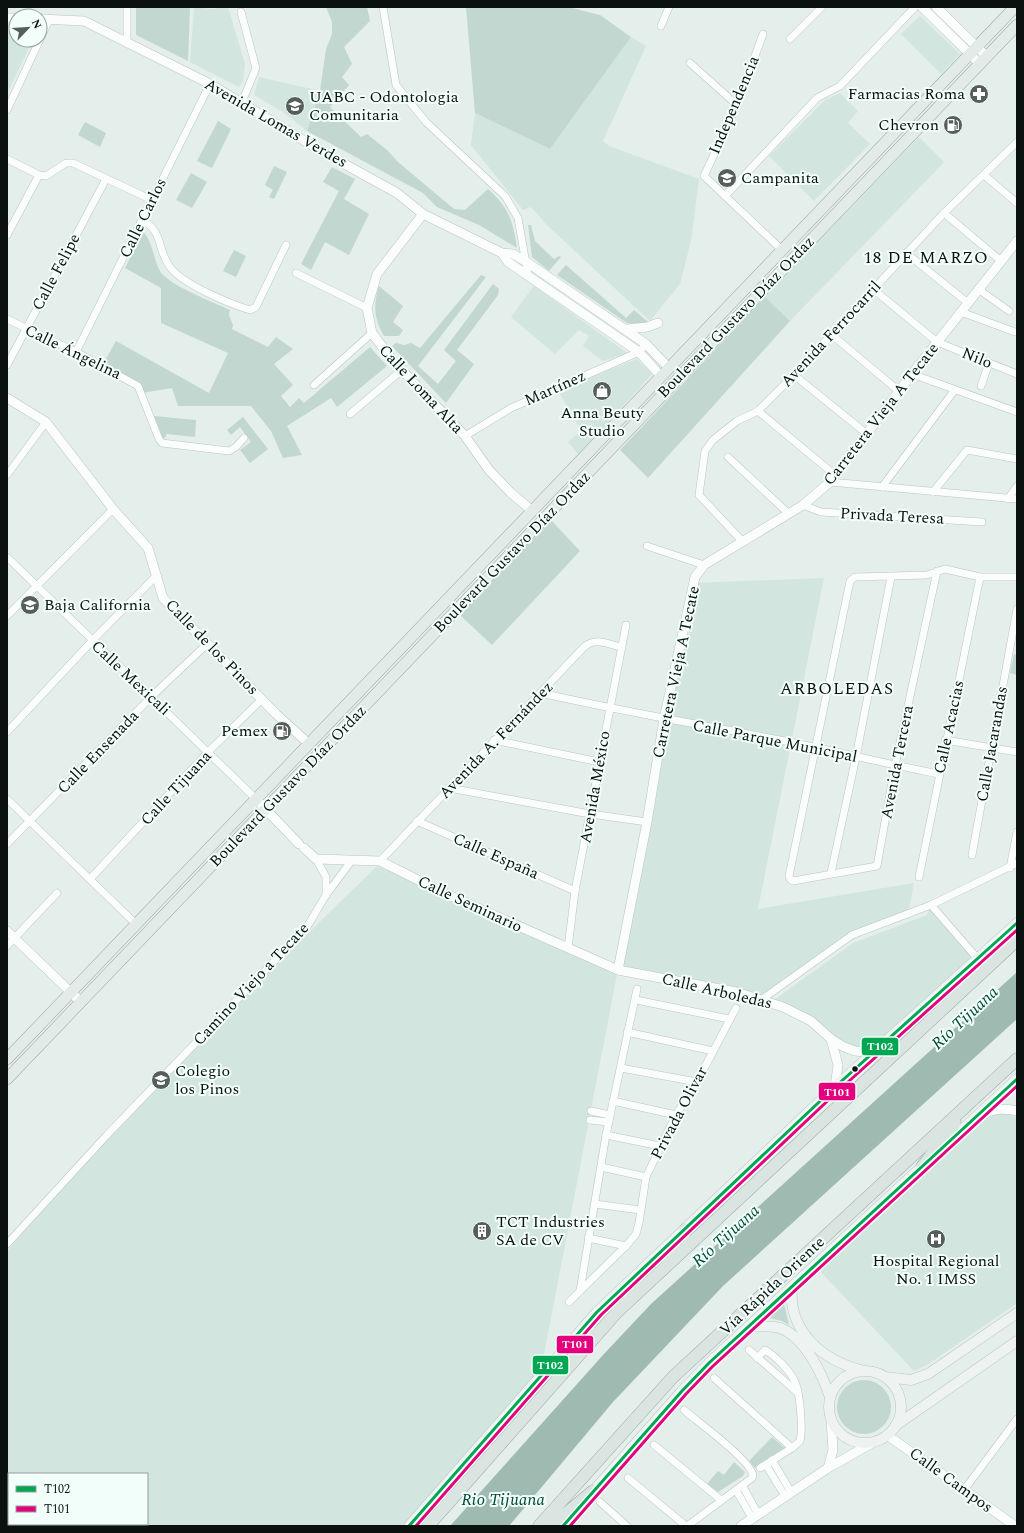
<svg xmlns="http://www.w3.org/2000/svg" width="1024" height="1533" font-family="Spectral,serif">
	<rect width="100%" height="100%" fill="#e4eeeb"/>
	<!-- built -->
	<g fill="#d2e5de" fill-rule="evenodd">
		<path d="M194,7l17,2 17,-2 17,57 -2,16 -4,7 -49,-25z"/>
		<path d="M920,16l40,38 -19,20 -40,-40z"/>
		<path d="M7,31h9v9h17l-26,53z"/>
		<path d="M631,37l15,9 -43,95 6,5 90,33 -8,62 -11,43 -30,37 -103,-96 -16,-18 -8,3 -52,-65 4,-32 75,36z"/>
		<path d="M259,77l61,14 -13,40 -24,-19 -29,-17z"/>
		<path d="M840,93l18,18 -10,12 22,21 -56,57 -45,-45 56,-56z"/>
		<path d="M919,137l25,25 -154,159 -25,-24z"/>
		<path d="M534,286l93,67 -24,8 -20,-15 6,-10 -10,-6 -24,24 -44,-37z"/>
		<path d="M637,359l15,15 -73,81 -11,-13 13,-11 -23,-41z"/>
		<path d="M824,578l-66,331 156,-26 -6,31 -56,21 -91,65 -143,-30 46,-251 25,-86 5,-50z"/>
		<path d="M377,866l241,103 -77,401 -136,156h-398v-275l100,-114 93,-98zM9,1474h138v50h-138z"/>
		<path d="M931,905l47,54 -100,89 -23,3 -44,-30 -41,-18 83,-60 74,-28z"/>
		<path d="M1007,1113l10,5v185l-90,62 -13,6 -94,-100 167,-153 9,-4z"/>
	</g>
	<!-- green -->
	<g fill="#c2d7d0">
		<path d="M136,7h54l-2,54 -52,-26z"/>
		<path d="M326,7h41l3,14 -26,26 8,17 -10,13 7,8 -19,22 31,30 6,-3 20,16 11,12 56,47 11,1 23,-21c21,19 25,32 29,59l-38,-23 -42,-18 -14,-14 -116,-62 13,-40 6,-42 6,-15v-12z"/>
		<path d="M466,7h102l32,8 31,22 -81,112 -75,-36z"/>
		<path d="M218,121l13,8 -19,39 -15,-7z"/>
		<path d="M85,122l21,11 -6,14 -22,-12z"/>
		<path d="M274,166l13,6 -13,27 -5,-2 4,-7 -8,-5z"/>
		<path d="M332,167l23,12 -11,20 25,15 -20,41 -24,-13 -14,28 -10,-6 38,-73 -16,-9z"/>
		<path d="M191,173l16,9 -15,26 -16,-8z"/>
		<path d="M528,225h3l4,16 19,18 5,-3 2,1 -12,14 -17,-14z"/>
		<path d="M143,232c10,9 10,27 17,39 8,14 53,31 70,39l-1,5 4,10 -1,4 36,18 8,-10 17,12 -19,15 19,21 -12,11 9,11 9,-9 5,5 66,-56 17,19 -50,41 -6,-9 -44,28 15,29 -19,3 -12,-27 -20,-25h-73l-6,-18 -30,5 -40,-27 14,-25 93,52 19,-40 -67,-30v-35l-36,-20z"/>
		<path d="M234,250l12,6 -10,21 -13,-6z"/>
		<path d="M566,265l60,53 8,-8 14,12 -11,2 -10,-1 -70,-48z"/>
		<path d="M481,275l5,2 -68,89 20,18 18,-23 -12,-11 49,-66 6,5 -1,6 -41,55 17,14 -28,39 -54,-57 4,-3 8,2 7,-2 9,5z"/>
		<path d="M379,286l24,20 -10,16 10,8 -4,6h-15c-10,-18 -11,-30 -5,-50z"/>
		<path d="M765,297l25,24 -142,157 -28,-28z"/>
		<path d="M154,416l42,4 -1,17 -28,-3 -3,5 -3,-2z"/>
		<path d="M243,417l25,32 -18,14 -10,-13 11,-8 -11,-15 -9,8 -4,-5z"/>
		<path d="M551,520l29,31 -88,94 -32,-30z"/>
		<path d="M1014,654l3,1v20l-7,-2z"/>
		<path d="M783,1300l6,25 -7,-4 -16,-4z"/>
		<circle cx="864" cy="1407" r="27"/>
		<path d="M772,1437l14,12 -31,19 -6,-7z"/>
		<path d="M734,1462l11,10 -2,4 -25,16 -11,-8 11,-13 6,4z"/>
	</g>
	<!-- water -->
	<path fill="#9fbab1" d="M1017,972v47l-294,267 -110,116 -104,124h-59l153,-171 48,-51z"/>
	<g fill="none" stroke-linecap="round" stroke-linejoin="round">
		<defs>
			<g id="minor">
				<path d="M383,7l13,78 30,37 79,74 13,22 10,57"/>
				<path d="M241,12l15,56 -14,34"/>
				<path d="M661,26l8,-19"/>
				<path d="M763,34l-26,71 -33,71 78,74"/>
				<path d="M790,39l32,-32"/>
				<path d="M127,43v-36"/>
				<path d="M690,63l47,42"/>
				<path d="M7,110l42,-90"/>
				<path d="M7,159l32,16 7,1 20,-13h7l79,37"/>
				<path d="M984,175l33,28"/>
				<path d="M725,196l92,-98 23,-12 75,-79"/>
				<path d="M944,213l57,48"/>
				<path d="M143,220c22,15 13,28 27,47 12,17 60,37 80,43l6,-3 30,-62"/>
				<path d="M7,235l32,-60"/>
				<path d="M906,253l62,50"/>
				<path d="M296,273l71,35"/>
				<path d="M873,289l64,53 80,32"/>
				<path d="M978,289l31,22"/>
				<path d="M961,312l54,20"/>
				<path d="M7,319l69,33 62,34 21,53 3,4 67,8 7,-4 8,-9"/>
				<path d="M832,335l68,57"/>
				<path d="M76,352l134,-268"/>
				<path d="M7,365l99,-186"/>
				<path d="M912,374l105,38"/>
				<path d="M794,375l73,59"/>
				<path d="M314,385l58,-52"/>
				<path d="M981,386l8,-23"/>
				<path d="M758,411l77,64"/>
				<path d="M350,414l52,-44"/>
				<path d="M465,436l46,-28 128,-56 7,-8"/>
				<path d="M728,457l60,56"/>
				<path d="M7,475l39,-53"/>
				<path d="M830,482l187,17"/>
				<path d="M882,487l72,-96"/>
				<path d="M933,492l34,-42 50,9"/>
				<path d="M1008,499l9,-13"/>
				<path d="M803,505l18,7 161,10"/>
				<path d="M743,542l-44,-47 6,-44 8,-11 24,-19 21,-10 36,-36 150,-162 73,-71"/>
				<path d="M647,546l57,19"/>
				<path d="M7,557l249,242"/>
				<path d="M937,571l-42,195 -18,100 -84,15 -3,-2 -1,-3 61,-295 5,-4 72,-2 18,-6 35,8h37"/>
				<path d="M7,616l106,-107"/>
				<path d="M541,693c91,21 183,35 273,54 42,9 83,19 125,27"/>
				<path d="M7,732l85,-91 65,-66"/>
				<path d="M494,740l105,22"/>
				<path d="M945,740l72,12"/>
				<path d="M449,788l141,26 57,8"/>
				<path d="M7,799l130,126"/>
				<path d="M417,821l158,70"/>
				<path d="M7,844l145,-148 55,-52"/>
				<path d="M972,855l45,-246"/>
				<path d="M316,859l10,18v18"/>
				<path d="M380,861l204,-214c12,-10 23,-3 37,0"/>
				<path d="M1010,868l7,-36"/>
				<path d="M831,873l25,-116 35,-180"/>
				<path d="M919,877l61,-300"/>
				<path d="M91,878l118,-127 53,-52"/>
				<path d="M931,905l47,54"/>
				<path d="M7,946l50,-53"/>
				<path d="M568,948l7,-57 51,-266"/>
				<path d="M636,1000l93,19"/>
				<path d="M761,1000l91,-65 79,-30 86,-42"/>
				<path d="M627,1032l86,19"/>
				<path d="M621,1068l76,14"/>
				<path d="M613,1101l63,14"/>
				<path d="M591,1111l19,4"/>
				<path d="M590,1120l19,2"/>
				<path d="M606,1135l54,11"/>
				<path d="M601,1167l45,10"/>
				<path d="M595,1204l45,6"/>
				<path d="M588,1238l38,8"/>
				<path d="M7,1244l99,-108 201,-209 19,-32 26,-35"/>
				<path d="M580,1291l46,-45 10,-12 3,-11 7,-46 30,-62 21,-33 39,-74"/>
				<path d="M569,1302l11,-11 26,-156 31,-146"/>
				<path d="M749,1350l48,42"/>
				<path d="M757,1358l8,-8c10,6 25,20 30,32 5,11 8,46 5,59l-8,7 -32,20"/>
				<path d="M714,1378l78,70"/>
				<path d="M684,1410c15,13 64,48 69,65l-1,3 -65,48"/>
				<path d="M654,1445l67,55"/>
				<path d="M772,1460l19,32"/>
				<path d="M766,1465l19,31"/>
				<path d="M628,1478l58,48"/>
				<path d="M742,1485l16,29"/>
				<path d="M736,1490l16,28"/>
				<path d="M964,1490l53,-71"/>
				<path d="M600,1502l27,24"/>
			</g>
			<g id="tertiary">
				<path d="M922,7l57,56"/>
				<path d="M936,7l50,49"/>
				<path d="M7,18h9"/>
				<path d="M40,19l44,2 126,63 118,71 69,38 26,21 79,39 11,1 12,7 121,83 22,23"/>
				<path d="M423,214l-46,60 -10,34 5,25 21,28 72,75 24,34 21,22 21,18"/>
				<path d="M502,253l6,9 131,90 21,23"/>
				<path d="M627,329l20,-2 11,-4"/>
				<path d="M7,398l39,24 67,87 35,39 15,50 113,116 32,29"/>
				<path d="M256,799l43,45"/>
				<path d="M304,848l12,11 64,2 64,32 174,77 118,22 25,8 22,7 28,14 20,18 13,8 11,4 10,1 13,-4"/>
				<path d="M7,931l74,71"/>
				<path d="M618,970l29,-148 17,-103 31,-142 9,-12 99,-60 27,-23 82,-108 105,-133"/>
				<path d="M831,1039l7,26 -3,22"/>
				<path d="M980,1114c14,-4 23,-7 37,-3"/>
				<path d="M887,1435l128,91"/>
				<path d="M828,1468l5,-18 -2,-31"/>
				<path d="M741,1526l87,-58 46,-26"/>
			</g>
			<g id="secondary">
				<path d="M792,1288c-4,43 30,72 69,82"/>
				<path d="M749,1327c10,-1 21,-2 31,1 25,9 42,46 50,69"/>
				<circle cx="865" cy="1407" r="36"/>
				<path d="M885,1377l26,3 17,-6 89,-61"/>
				<path d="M895,1426l122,-85"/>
				<path d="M589,1496l93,-105 27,-28 308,-284"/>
				<path d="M409,1526l188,-214 238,-225 182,-164"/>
				<path d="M563,1526l14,-17"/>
			</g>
			<g id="primary">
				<path d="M7,1059l1008,-1052"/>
				<path d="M7,1079l1010,-1054"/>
			</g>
			<g id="trunk">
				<path d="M922,1167l33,-44"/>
				<path d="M666,1257l16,-19 4,-9"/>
				<path d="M556,1360l7,-3 28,-25"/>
				<path d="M428,1526l189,-214 400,-372"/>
				<path d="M539,1526l134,-149 344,-318"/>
				<path d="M551,1526l42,-35"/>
			</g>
		</defs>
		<!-- minor casing -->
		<use href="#minor" stroke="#bcc5c2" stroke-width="8"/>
		<!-- tertiary casing -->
		<use href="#tertiary" stroke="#bcc5c2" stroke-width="10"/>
		<!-- secondary casing -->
		<use href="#secondary" stroke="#bcc5c2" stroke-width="11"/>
		<!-- primary casing -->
		<use href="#primary" stroke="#99a9a4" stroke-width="12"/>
		<!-- trunk casing -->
		<use href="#trunk" stroke="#99a9a4" stroke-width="13"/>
		<!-- minor -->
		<use href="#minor" stroke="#fbfcfc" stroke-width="7"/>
		<!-- tertiary -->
		<use href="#tertiary" stroke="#fbfcfc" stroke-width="9"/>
		<!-- secondary -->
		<use href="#secondary" stroke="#eef3f2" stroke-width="10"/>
		<!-- primary -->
		<use href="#primary" stroke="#e2ebe8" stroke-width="11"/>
		<!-- trunk -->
		<use href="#trunk" stroke="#dae4e1" stroke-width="12"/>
		<defs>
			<g id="bus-1">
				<path d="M409,1526l188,-214 238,-225 182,-164"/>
				<path d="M563,1526l119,-135 27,-28 308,-284"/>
			</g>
			<g id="bus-2">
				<path d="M416,1526l185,-211 237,-224 179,-161"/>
				<path d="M570,1526l116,-132 26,-27 305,-281"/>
			</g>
		</defs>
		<!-- bus-1 casing -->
		<use href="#bus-1" stroke="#f2fefa" stroke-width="6"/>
		<!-- bus-2 casing -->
		<use href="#bus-2" stroke="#f2fefa" stroke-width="6"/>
		<!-- bus-1 -->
		<use href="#bus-1" stroke="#00a651" stroke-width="3"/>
		<!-- bus-2 -->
		<use href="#bus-2" stroke="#e5007d" stroke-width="3"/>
	</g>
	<!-- icons -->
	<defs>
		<symbol id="pharmacy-disc" viewBox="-11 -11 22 22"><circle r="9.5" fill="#565e5c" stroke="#f2fefa"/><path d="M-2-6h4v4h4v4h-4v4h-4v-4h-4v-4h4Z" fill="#fff"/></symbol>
		<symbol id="university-disc" viewBox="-11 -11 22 22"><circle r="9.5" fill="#565e5c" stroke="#f2fefa"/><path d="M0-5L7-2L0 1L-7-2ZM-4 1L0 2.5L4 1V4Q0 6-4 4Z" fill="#fff"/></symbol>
		<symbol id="fuel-disc" viewBox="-11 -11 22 22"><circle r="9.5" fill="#565e5c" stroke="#f2fefa"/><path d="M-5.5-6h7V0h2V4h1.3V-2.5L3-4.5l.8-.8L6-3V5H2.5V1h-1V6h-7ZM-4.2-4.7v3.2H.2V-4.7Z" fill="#fff"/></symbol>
		<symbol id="school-disc" viewBox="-11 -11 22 22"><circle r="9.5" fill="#565e5c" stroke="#f2fefa"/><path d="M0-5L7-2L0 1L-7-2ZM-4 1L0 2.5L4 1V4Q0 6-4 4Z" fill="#fff"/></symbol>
		<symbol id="shop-disc" viewBox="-11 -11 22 22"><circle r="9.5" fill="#565e5c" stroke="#f2fefa"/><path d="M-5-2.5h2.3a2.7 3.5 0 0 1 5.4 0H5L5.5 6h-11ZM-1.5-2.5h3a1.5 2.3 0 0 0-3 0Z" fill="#fff"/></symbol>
		<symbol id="building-disc" viewBox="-11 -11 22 22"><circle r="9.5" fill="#565e5c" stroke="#f2fefa"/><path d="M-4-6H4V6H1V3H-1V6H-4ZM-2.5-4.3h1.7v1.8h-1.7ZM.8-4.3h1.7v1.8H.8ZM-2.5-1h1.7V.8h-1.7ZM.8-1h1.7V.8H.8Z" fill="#fff"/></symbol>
		<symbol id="hospital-disc" viewBox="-11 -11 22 22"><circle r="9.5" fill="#565e5c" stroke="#f2fefa"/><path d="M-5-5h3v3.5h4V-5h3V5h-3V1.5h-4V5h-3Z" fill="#fff"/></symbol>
	</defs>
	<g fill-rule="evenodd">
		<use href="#pharmacy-disc" x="968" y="83" width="22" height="22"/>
		<use href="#university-disc" x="284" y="95" width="22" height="22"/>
		<use href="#fuel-disc" x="942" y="114" width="22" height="22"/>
		<use href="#school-disc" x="716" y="167" width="22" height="22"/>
		<use href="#shop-disc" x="591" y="380" width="22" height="22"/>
		<use href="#school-disc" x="19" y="594" width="22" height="22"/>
		<use href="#fuel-disc" x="271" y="720" width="22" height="22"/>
		<use href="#school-disc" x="150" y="1069" width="22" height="22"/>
		<use href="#building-disc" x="471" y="1220" width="22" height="22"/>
		<use href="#hospital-disc" x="925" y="1228" width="22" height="22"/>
	</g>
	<!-- markers -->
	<circle fill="#0a110f" stroke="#f2fefa" stroke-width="1.5" cx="855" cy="1069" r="3.5"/>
	<g text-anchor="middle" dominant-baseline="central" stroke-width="4" stroke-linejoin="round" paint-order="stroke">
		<!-- poi labels -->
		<g font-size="16" fill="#0a110f" stroke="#f2fefa" text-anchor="start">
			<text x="965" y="94" text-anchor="end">Farmacias Roma</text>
			<text x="309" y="97">UABC - Odontologia<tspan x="309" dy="18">Comunitaria</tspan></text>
			<text x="939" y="125" text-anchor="end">Chevron</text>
			<text x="741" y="178">Campanita</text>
			<text x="602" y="413" text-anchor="middle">Anna Beuty<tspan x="602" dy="18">Studio</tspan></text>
			<text x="44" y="605">Baja California</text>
			<text x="268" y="731" text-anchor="end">Pemex</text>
			<text x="175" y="1071">Colegio<tspan x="175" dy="18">los Pinos</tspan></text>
			<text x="496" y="1222">TCT Industries<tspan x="496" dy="18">SA de CV</tspan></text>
			<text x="936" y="1261" text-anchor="middle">Hospital Regional<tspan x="936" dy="18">No. 1 IMSS</tspan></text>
		</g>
		<!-- street labels -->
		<g font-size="16" fill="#0a110f" stroke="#f2fefa">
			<text transform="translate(734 105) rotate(-67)">Independencia</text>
			<text transform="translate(276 123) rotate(30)">Avenida Lomas Verdes</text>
			<text transform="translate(143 218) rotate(-64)">Calle Carlos</text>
			<text transform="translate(56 272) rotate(-62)">Calle Felipe</text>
			<text transform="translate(736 317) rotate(-46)">Boulevard Gustavo Díaz Ordaz</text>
			<text transform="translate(831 334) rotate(-47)">Avenida Ferrocarril</text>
			<text transform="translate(73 352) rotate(26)">Calle Ángelina</text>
			<text transform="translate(977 358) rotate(22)">Nilo</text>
			<text transform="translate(555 388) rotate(-24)">Martínez</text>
			<text transform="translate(421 389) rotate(47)">Calle Loma Alta</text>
			<text transform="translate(881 414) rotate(-52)">Carretera Vieja A Tecate</text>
			<text transform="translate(892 516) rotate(3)">Privada Teresa</text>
			<text transform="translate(512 552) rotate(-46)">Boulevard Gustavo Díaz Ordaz</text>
			<text transform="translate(212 647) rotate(46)">Calle de los Pinos</text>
			<text transform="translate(676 672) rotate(-78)">Carretera Vieja A Tecate</text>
			<text transform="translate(131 678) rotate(43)">Calle Mexicali</text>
			<text transform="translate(949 727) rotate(-78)">Calle Acacias</text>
			<text transform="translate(496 740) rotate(-46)">Avenida A. Fernández</text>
			<text transform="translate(775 741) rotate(11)">Calle Parque Municipal</text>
			<text transform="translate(992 744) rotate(-80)">Calle Jacarandas</text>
			<text transform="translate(98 752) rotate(-46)">Calle Ensenada</text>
			<text transform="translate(897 762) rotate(-79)">Avenida Tercera</text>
			<text transform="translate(288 786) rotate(-46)">Boulevard Gustavo Díaz Ordaz</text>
			<text transform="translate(595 787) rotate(-80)">Avenida México</text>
			<text transform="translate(176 788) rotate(-47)">Calle Tijuana</text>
			<text transform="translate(496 856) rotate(24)">Calle España</text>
			<text transform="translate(470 904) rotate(25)">Calle Seminario</text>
			<text transform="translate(251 984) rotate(-47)">Camino Viejo a Tecate</text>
			<text transform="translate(717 991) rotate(13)">Calle Arboledas</text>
			<text transform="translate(679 1113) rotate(-62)">Privada Olivar</text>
			<text transform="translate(772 1286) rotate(-43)">Vía Rápida Oriente</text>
			<text transform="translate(951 1480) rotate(36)">Calle Campos</text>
		</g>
		<!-- neighbourhood labels -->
		<g font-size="17" letter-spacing="1" fill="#0a110f" stroke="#f2fefa">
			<text x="926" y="258">18 DE MARZO</text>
			<text x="837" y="689">ARBOLEDAS</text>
		</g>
		<!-- water labels -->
		<g font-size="17" font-style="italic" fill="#004a39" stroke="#f2fefa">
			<text transform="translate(965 1018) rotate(-43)">Río Tijuana</text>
			<text transform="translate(726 1236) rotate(-42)">Río Tijuana</text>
			<text x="503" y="1500">Rio Tijuana</text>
		</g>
	</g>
	<g stroke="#f2fefa" stroke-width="1.5">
		<rect x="861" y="1037" width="38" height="19" rx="4" fill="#00a651"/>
		<rect x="818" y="1082" width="38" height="19" rx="4" fill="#e5007d"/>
		<rect x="556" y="1335" width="38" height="19" rx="4" fill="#e5007d"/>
		<rect x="532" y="1355" width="37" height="20" rx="4" fill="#00a651"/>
	</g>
	<g font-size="11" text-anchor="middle" font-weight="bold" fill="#fff">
		<text x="880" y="1050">T102</text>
		<text x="837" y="1096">T101</text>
		<text x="575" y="1348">T101</text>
		<text x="550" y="1369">T102</text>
	</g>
	<!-- border -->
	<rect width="1024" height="1533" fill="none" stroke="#0a110f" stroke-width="16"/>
	<!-- legend -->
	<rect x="8" y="1473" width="140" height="52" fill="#f2fefa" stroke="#959f9c"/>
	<rect x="16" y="1486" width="20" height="6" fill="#00a651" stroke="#959f9c"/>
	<text x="44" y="1493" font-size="12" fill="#0a110f">T102</text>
	<rect x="16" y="1506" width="20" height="6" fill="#e5007d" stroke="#959f9c"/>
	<text x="44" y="1513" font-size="12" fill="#0a110f">T101</text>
	<!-- north arrow -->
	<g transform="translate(28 28) rotate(65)"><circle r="19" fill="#f2fefa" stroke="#959f9c"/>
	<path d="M0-3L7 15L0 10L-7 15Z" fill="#565e5c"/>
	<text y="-6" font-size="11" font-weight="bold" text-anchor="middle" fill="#0a110f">N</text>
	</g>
</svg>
